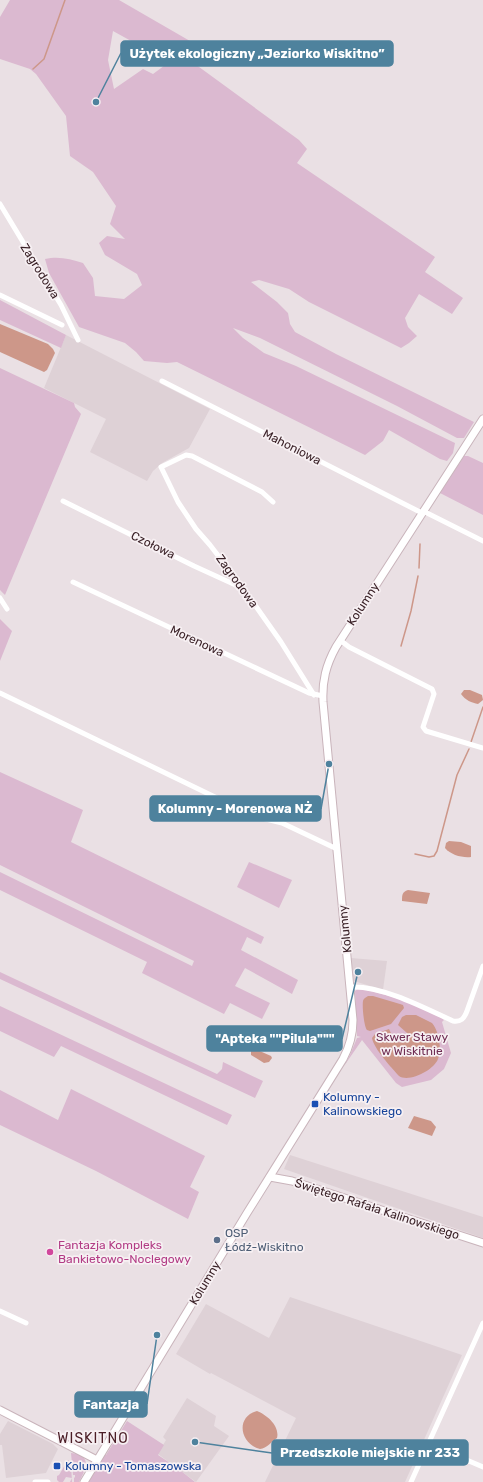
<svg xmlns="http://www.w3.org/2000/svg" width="483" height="1482" font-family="Rubik,sans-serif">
	<rect width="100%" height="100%" fill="#eae0e4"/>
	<!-- built -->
	<g fill="#ded1d6">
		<path d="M66,335l144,74 -21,39 -27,15 -9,8 -6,10 -57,-29 16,-33 -62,-31z"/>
		<path d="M351,958l36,3 -4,29 -29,-9z"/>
		<path d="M290,1155l193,62v21l-199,-69z"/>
		<path d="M290,1297l172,58 -57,127h-140l31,-64 -85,-45 -1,1 -34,-20 30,-50 63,34z"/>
		<path d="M187,1398l29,18 -2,10 15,10 -33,46 -38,-28 8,-14 -3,-3z"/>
		<path d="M8,1421l45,23 5,5 -12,24 -40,5 -4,-33h-2v-11z"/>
	</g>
	<!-- green -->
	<g fill="#dbb9d0">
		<path d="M10,0h109l71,41 -1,3 -29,13 -47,-26 -5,29 6,29 29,-20 10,5 23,-17 8,-1 115,84 8,9 -10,14 138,94 -10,15 38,26 -11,16 -33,-20 -14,24 3,9 9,9 -8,7 -8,5 -92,-46 -20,-13 -30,-9 -8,2 26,20 11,11 2,11 5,8 41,22 138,68 -10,16h-7l-60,-32 -137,-68 -27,-10 10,10 21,15 32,13 159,77 -2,10 -6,8 -7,-2 -51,-29 -6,11 -18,14 -188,-93 -10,1 -23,-2 -8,-9 -11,-9 -46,-16 -30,-54 -4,-14c14,-3 25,0 38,4l10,15 2,18 29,3 18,-14 -5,-11 -32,-19 -6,-12 8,-7 18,3 -15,-15 6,-18 -23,-34 -23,-16 -4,-40 -30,-42 -6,-5 -30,-10v-42z"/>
		<path d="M0,300l66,35 -5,13 -61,-28z"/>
		<path d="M0,368l74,35 1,4 6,7 -76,181 -5,-5z"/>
		<path d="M464,456h4l15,7v52l-43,-22z"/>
		<path d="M0,619l12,12 -12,30z"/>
		<path d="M0,772l83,38 -12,32 193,95 -3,7 -14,-7 -6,13 57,30 -6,14 -47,-26 -10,18 35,17 -8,16 -32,-16 -6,11 -82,-41 5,-11 -147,-72v-18l192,94 2,-5 -194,-96z"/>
		<path d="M249,862l43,18 -13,28 -42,-21z"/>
		<path d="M0,972l217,102 5,-5 1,-7 40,19 -8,17 -255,-119z"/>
		<path d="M359,988l42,11 38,17 5,4 -2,2 9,31 -7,16 -13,11 -29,7 -6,-4 -34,-43 -18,26 6,-11 7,-17 4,-1 -4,-1 -2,-45z"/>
		<path d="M0,1006l232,109 -5,10 -166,-79 -7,11 -54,-26z"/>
		<path d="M71,1089l134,67 -15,31 9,5 -11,27 -92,-48 -96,-46v-35l58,30z"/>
		<path d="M127,1421l37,24 -6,10 18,12 19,15h-107l16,-28 2,1z"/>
		<path d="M71,1453c22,2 15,16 8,29h-5v-4l1,-1v-2h-2z"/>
		<path d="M68,1460l2,2 -1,1v2h2l1,17h-2l2,-4 -6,-1 -3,5h-4l-2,-2v-4l2,-1z"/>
	</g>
	<!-- water -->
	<g fill="#cd9789">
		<path d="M0,324l48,20 5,5 2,4 -8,17 -3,2 -44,-20z"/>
		<path d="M464,690h6l12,5 1,5 -5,4c-6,-1 -13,-4 -17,-10z"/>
		<path d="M449,841l12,1 10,4v11c-9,1 -20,-2 -26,-9l1,-5z"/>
		<path d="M408,890l22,3 -3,11 -25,-3c0,-6 0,-9 6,-11z"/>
		<path d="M368,996h5l27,8 3,1 1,3 -13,16 -21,7 -3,-1c-3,-3 -5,-24 -4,-29 1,-3 2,-3 5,-5z"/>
		<path d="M406,1015h10l16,8c7,8 10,26 6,36 -4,11 -29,24 -39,17 -8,-9 -25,-27 -27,-38l3,-4 14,-5c4,8 9,21 18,8v-4l-9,-8 4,-8z"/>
		<path d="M253,1048l18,8 1,2 -3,4 -5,1 -13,-8v-5z"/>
		<path d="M414,1116l17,5 5,6 -4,9 -24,-8z"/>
		<path d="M257,1411c10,4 23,15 20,27 -6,4 -10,10 -17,11 -20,-5 -25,-32 -3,-38z"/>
	</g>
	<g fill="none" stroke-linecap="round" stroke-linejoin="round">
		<!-- stream -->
		<g stroke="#cd9789" stroke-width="1.5">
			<path d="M33,69l11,-10 21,-59"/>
			<path d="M419,568l1,-24"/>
			<path d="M401,646l10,-35 7,-35"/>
			<path d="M471,742l12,-35"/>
			<path d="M415,854l14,3 5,-1 3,-5 20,-76 12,-26"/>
		</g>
		<defs>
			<g id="secondary">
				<path d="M270,1177l22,4 191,62"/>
				<path d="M0,1410l97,50"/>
				<path d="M84,1482l163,-269 96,-154c7,-13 10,-24 10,-39l-30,-318c-1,-21 3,-37 13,-55l147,-228"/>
			</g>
		</defs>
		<!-- secondary casing -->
		<use href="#secondary" stroke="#c9b4bb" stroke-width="9"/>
		<!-- street -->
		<g stroke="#fff" stroke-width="5">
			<path d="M0,204l61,101 17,35"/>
			<path d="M0,295l62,30"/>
			<path d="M162,381l260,132"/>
			<path d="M63,501l131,65 46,21"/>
			<path d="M273,502l-11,-10 -70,-36 -6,-1 -25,12 17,35 18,27 14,16 33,43 38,54 33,53"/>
			<path d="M423,511l60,30"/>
			<path d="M73,582l236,111 14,3"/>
			<path d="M0,598l7,11"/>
			<path d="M340,640l9,7 83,42 2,5 -11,33 3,4 57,17"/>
			<path d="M0,693l248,120 10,4 24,6 55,26"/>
			<path d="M350,987c31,-2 75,21 103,34 8,1 11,-2 14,-10l16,-45"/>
			<path d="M0,1311l26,12"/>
			<path d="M429,1444l54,23"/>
			<path d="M35,1482h13"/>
			<path d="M411,1482l72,-159"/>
		</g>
		<!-- secondary -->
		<use href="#secondary" stroke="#fff" stroke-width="7"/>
	</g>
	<!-- markers -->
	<g fill="#1a4fb4" stroke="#f7f0f3" stroke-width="1.5">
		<rect x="311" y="1100" width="8" height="8" rx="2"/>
		<rect x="53" y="1462" width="8" height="8" rx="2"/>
	</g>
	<circle fill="#5c6f8a" stroke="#f7f0f3" stroke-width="1.5" cx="217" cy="1240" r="4"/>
	<circle fill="#d1479c" stroke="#f7f0f3" stroke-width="1.5" cx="50" cy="1252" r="4"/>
	<g text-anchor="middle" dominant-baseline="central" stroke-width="3.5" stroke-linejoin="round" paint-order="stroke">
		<!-- street labels -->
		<g font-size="12" fill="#3a2127" stroke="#f7f0f3">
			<text transform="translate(40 271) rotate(58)">Zagrodowa</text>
			<text transform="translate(292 447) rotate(27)">Mahoniowa</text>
			<text transform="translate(153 545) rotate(26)">Czołowa</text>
			<text transform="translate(237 581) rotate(54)">Zagrodowa</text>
			<text transform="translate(363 604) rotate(-57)">Kolumny</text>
			<text transform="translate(197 641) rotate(25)">Morenowa</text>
			<text transform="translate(345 929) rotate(-96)">Kolumny</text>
			<text transform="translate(377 1209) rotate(18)">Świętego Rafała Kalinowskiego</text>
			<text transform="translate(205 1283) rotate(-59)">Kolumny</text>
		</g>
		<!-- park labels -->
		<g font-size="12" fill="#6f2d53" stroke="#f7f0f3">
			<text x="412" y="1037">Skwer Stawy<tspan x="412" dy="14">w Wiskitnie</tspan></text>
		</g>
		<!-- transit labels -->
		<g font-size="12" fill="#164399" stroke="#f7f0f3" text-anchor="start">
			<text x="323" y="1097">Kolumny -<tspan x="323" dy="14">Kalinowskiego</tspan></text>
			<text x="65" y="1466">Kolumny - Tomaszowska</text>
		</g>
		<!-- service labels -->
		<g font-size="12" fill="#4e5e75" stroke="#f7f0f3" text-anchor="start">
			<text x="225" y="1233">OSP<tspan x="225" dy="14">Łódź-Wiskitno</tspan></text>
		</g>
		<!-- hotel labels -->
		<g font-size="12" fill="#b23c85" stroke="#f7f0f3" text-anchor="start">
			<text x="58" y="1245">Fantazja Kompleks<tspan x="58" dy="14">Bankietowo-Noclegowy</tspan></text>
		</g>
		<!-- quarter labels -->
		<g font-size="14" letter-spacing="1" fill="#4b1e27" stroke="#f7f0f3">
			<text x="93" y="1438">WISKITNO</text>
		</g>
	</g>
	<!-- callouts -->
	<path fill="none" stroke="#4e829d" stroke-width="1.5" d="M96 102L121 53M329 764L321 809M358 972L342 1039M157 1335L147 1404M195 1442L272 1453"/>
	<g fill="#4e829d" stroke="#f7f0f3" stroke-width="1.5">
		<circle cx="96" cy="102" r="4"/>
		<circle cx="329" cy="764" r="4"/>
		<circle cx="358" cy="972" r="4"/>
		<circle cx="157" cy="1335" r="4"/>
		<circle cx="195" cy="1442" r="4"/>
	</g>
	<g fill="#4e829d" stroke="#4e829d" stroke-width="1.5">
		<rect x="121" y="41" width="272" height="25" rx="4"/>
		<rect x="150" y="796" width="171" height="25" rx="4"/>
		<rect x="207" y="1026" width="135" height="25" rx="4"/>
		<rect x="75" y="1392" width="72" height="25" rx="4"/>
		<rect x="272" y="1440" width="196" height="25" rx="4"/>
	</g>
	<g font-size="13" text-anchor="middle" font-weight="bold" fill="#fff">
		<text x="257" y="58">Użytek ekologiczny „Jeziorko Wiskitno”</text>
		<text x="235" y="813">Kolumny - Morenowa NŻ</text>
		<text x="275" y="1043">"Apteka ""Pilula"""</text>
		<text x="111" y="1409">Fantazja</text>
		<text x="370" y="1457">Przedszkole miejskie nr 233</text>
	</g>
</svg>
